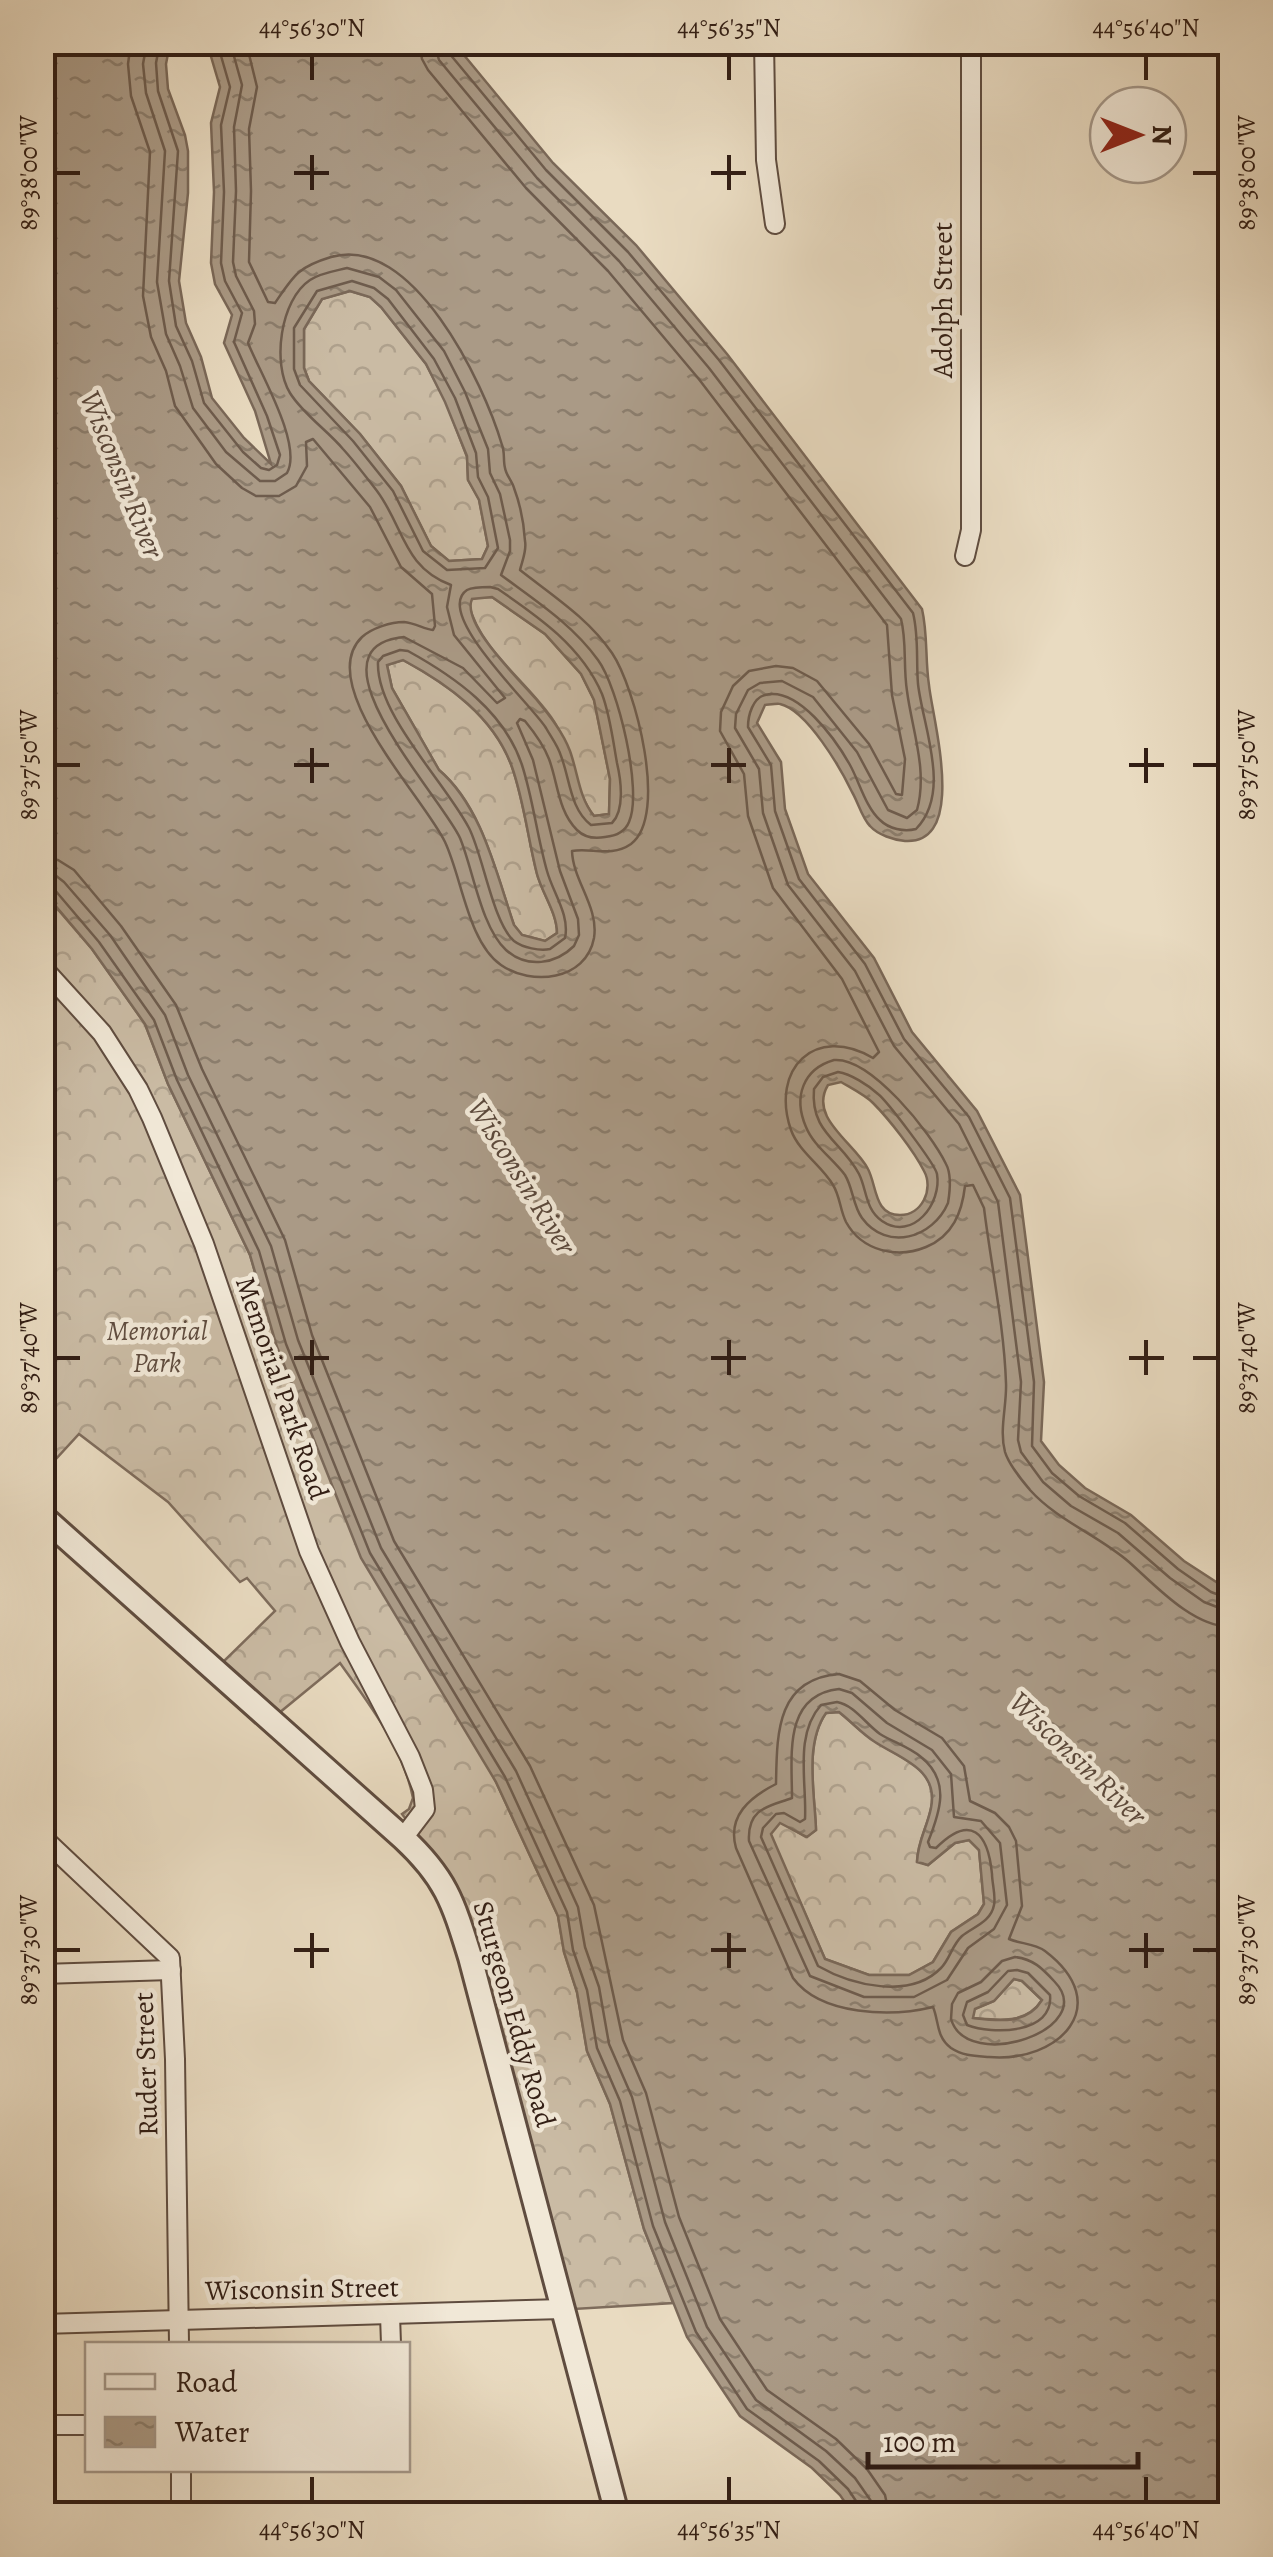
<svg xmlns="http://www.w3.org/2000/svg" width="1273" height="2557" font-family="Alegreya,serif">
	<defs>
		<pattern id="forest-crowns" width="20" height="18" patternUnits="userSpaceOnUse" patternTransform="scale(2.5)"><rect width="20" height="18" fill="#cabba4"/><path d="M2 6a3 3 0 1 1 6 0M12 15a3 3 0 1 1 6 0" fill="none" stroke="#aea08c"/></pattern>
		<pattern id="water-ripples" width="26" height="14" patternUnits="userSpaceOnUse" patternTransform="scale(2.5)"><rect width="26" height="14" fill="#aa9a86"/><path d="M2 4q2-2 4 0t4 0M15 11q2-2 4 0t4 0" fill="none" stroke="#8b7d6c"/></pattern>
	</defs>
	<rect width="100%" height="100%" fill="#e9dbc1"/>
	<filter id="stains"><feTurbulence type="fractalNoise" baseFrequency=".002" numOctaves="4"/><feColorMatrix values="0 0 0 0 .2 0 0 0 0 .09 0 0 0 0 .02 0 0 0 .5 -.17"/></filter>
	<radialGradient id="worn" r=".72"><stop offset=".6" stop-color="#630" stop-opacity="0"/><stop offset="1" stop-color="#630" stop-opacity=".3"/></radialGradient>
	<!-- forest -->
	<g fill="url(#forest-crowns)" stroke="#7e6c5c" stroke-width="2.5">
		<path d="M350,291l20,6 11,10 45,57 20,38 21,55 1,23 11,19 9,47 -6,13 -33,2 -18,-15 -30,-60 -41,-52 -51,-53 -5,-13v-39l18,-30z"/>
		<path d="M492,597l53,37 36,40 13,26 16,79 -1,35 -15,2c-21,-26 -21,-68 -43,-99 -26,-37 -71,-68 -82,-112l3,-7z"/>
		<path d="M403,660c45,25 91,56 109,107 12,34 16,72 25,107 5,19 20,39 20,59l-12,8 -23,-6 -8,-10c-18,-52 -32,-119 -75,-155l-47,-82 -5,-23z"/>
		<path d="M42,891l50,58 53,75 23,60 82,171 27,92 219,435 62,134 6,36 13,40 10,59 23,53 34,125 29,74 -99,6 -103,-387 -30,-57 -39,-51 7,-5 4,-11c-10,-51 -44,-94 -73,-135l-61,50 -56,-51 52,-51 -28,-33 -7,4 -72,-80 -89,-68 -36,39z"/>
		<path d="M839,1712c12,10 24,22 37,30 26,17 63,27 55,66 -4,20 -13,32 -14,53l11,4 27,-22 14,-3 10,10 5,54 -6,10 -27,18 -18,30 -24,13h-40l-44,-16 -55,-125 10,-12 26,15 10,-7c-1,-35 -12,-86 10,-117z"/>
		<path d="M1014,1979l8,2 20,19c-16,25 -43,20 -70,18l2,-9 20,-8z"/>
	</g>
	<!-- water -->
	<path fill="url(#water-ripples)" stroke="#7a6858" stroke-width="2.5" fill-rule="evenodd" d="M42,43h128l-4,21 2,25 17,46 3,16v42l-9,88 7,42 15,34 11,41 32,40 27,26 -16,-53 -31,-68 8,-28 -17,-31 -4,-21 3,-71 -3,-69 9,-36 -13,-44h247l99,120 83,82 91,109 195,255c6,26 3,50 7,76 3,32 40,160 -24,156 -11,-1 -27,-6 -35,-15 -8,-8 -12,-24 -18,-34 -11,-23 -45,-82 -72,-88 -2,-1 -13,1 -15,1l-8,18 24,39 4,47 23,65 66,84 38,74 65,79 43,84 24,187 -3,59 18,24 26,23 46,27 53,46 46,30v923h-377l-13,-19 -28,-27 -72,-52 -53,-79 -43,-108 -34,-125 -23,-53 -10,-59 -13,-40 -6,-36 -62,-134 -135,-224 -84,-211 -27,-92 -82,-171 -23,-60 -53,-75 -49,-58zM350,291l20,6 11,10 45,57 19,38 22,54 1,24 11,20 9,46 -6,13 -33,2 -18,-15 -30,-60 -41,-52 -51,-53 -5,-13v-39l18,-30zM492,597l53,37 36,40 13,26 16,79 -1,35 -15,2c-15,-18 -16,-43 -24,-65 -7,-19 -21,-36 -34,-52 -17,-20 -75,-75 -64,-100zM403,660c45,24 91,57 109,107 12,34 16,72 25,107 5,19 20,39 20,59l-12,8 -23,-6 -8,-10c-18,-52 -32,-118 -75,-155l-47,-82 -5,-23zM841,1082c10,6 24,13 32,21 16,16 41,48 51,68 10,18 -2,44 -24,44 -26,0 -23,-29 -32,-46 -13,-26 -60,-51 -40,-84zM839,1712c12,9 23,22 36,30 26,17 64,27 56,66 -4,20 -13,32 -14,54l11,3 27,-22 14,-3 10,10 5,54 -6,10 -27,18 -18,30 -24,13h-40l-44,-16 -54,-125 9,-11 27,14 9,-7c-1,-35 -12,-86 10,-117zM1014,1979l8,2 20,19c-15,25 -44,21 -69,18l2,-9 19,-8z"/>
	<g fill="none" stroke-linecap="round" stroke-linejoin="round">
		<!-- shore -->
		<g stroke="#6e5c4d" stroke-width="2.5">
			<path d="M131,42l-3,22 3,32 19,56 -7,144 8,41 15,34 9,35 41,58 26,24 14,8h23l17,-10 11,-20 -1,-24 7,-3 57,68 31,60 31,27 3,32 -2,4c-9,-1 -18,-7 -29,-8 -13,0 -32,6 -42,15 -49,47 63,162 83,205 17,36 23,100 56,123 30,21 85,16 93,-27 5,-31 -21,-57 -22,-87 18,-4 39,7 59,-7 38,-29 4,-157 -19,-191 -24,-35 -59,-57 -92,-83 2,-9 7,-19 5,-29 -1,-17 -5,-37 -11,-53 -2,-7 -8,-13 -9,-20 -2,-8 0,-16 -3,-23 -18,-62 -90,-212 -171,-188 -33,10 -37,18 -56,46l-7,-1 -19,-40 2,-71 -2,-62 8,-42 -11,-45"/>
			<path d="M147,42l-4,22 3,29 19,58 -8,131 9,52 14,32 13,42 33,44 34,29h15l12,-8c16,-28 -27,-100 -39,-130l7,-19 -1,-13 -18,-35 -3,-14 3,-71 -2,-64 8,-42 -12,-43"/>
			<path d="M160,42l-4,21 2,28 20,60 -9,130 7,45 16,35 12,42 39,49 18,16 8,2 8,-5 3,-10 -13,-39 -33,-74 8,-29 -17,-32 -4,-18 3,-71 -3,-67 9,-38 -13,-45"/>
			<path d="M419,42l3,17 6,11 98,118 82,83 90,107 189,247 5,70 13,64 -3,36 -6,-1 -27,-50 -52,-63 -24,-13 -17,-2 -27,5 -16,15 -12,26 -1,19 24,43 4,42 25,72 69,91 37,73 -6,6c-58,-34 -103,11 -82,72 8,22 31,36 42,55 7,11 7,25 13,37 16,29 51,37 80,25 27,-11 36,-35 39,-61l8,-1 11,23c7,57 20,117 22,175 1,22 -7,47 -1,69 4,13 16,27 25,38 28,31 68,45 99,72 27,24 63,64 101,65"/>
			<path d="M434,42l5,18 98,118 82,83 90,107 192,251c6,23 2,47 6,72 5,39 21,79 10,119l-10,8 -19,-8 -31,-58 -44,-55 -31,-16 -22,2 -12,7 -12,24 -1,14 24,41 4,44 25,72 67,86 39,75 65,78 39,78 23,180 -3,58 3,12 22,30 28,24 47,27 52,45 34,24 26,10"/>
			<path d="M447,42l2,11 97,117 82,82 91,108 194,253c6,24 3,47 5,71 5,44 34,108 -2,145 -12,3 -27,0 -36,-9 -14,-12 -21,-39 -30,-55 -14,-25 -52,-79 -85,-70 -12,3 -17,20 -17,32l23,38 4,46 24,68 66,85 39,75 65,78 41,81 24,184 -2,64 20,27 27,23 46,27 53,46 33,23 19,7"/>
			<path d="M347,268l32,9 17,13 48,61 21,41 23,57 2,24 10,21 10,46v11l-9,24c35,26 71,49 97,85 20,27 45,131 31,162 -4,10 -14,14 -24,15 -11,2 -20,1 -28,-7 -19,-19 -19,-47 -28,-71 -5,-13 -15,-27 -24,-38l-5,-2 -3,4 16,37 27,111 18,48 1,16 -5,11c-18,18 -47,23 -68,4 -25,-23 -33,-81 -46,-112 -17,-39 -160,-191 -56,-201l59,31 34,35 8,-5 -51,-63 -7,-28 4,-22c-48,-18 -47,-58 -74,-94 -11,-14 -22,-29 -34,-42 -16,-19 -40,-35 -53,-56 -18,-29 -10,-93 20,-113 10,-7 25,-9 37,-12z"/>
			<path d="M352,281l22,7 14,11 46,60 21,39 21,55 2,24 10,20 10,51 -13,20 -38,2 -24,-19 -30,-60 -40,-50 -53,-56 -6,-16v-41l23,-37z"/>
			<path d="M490,587l8,2c41,28 84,58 104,105 8,21 11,47 15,69 4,17 8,47 -5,60l-21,2c-21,-16 -21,-46 -30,-69 -3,-10 -10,-19 -15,-28 -13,-22 -114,-115 -79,-138 6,-3 16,-3 23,-3z"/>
			<path d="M400,650l8,1c47,26 96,60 114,114 11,34 15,71 25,106 6,22 23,44 18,67l-15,11c-10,2 -27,-1 -36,-8 -21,-18 -31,-86 -45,-113 -24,-46 -93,-114 -91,-166l5,-6z"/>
			<path d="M42,858l16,2 16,10 47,56 55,79 26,64 83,171 27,95 82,206 136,225 64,139 29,135 23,53 33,124 41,102 47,71 69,49 31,30 18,26 4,19"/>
			<path d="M42,873l13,2 9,7 46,53 55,80 23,60 83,171 27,94 83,208 135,223 62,136 7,40 14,40 10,57 23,53 33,125 42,105 49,73 70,51 29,27 16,23 3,13"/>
			<path d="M42,886l12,3 45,53 55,78 23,60 82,171 27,93 84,209 135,224 62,135 6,38 14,40 10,58 23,53 33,125 43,106 51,77 72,52 29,28 12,18 1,7"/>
			<path d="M834,1060c37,-3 97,73 112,104 6,11 4,27 2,39 -15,35 -61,49 -86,15 -9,-12 -9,-30 -17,-43 -12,-16 -32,-30 -39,-48 -13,-30 -3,-58 28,-67z"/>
			<path d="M838,1072c13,2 30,13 40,22 9,7 57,70 59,80 5,29 -24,68 -55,47 -17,-12 -15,-31 -23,-47 -17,-33 -49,-41 -45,-85l9,-12z"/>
			<path d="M839,1674l21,7 35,29 47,28 22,28 6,35 25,12 14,14 7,14 6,65 -13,33c11,5 25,4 36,12 71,54 14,112 -56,106 -13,-1 -26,-1 -38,-9 -15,-11 -12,-27 -18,-41 -41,10 -112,9 -140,-29l-57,-130c-9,-32 14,-51 40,-64 1,-50 0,-105 63,-110z"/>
			<path d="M839,1689l13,4 35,30 45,27 19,24 3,43 27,4 19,22 7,62 -13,24 -26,19 -21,32 -33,17h-50l-54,-21 -61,-135c-2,-34 22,-35 43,-43 0,-42 -9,-103 47,-109z"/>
			<path d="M837,1702c17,3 29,22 43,32 13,8 29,13 41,23 30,24 19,55 7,85l2,5 6,1c35,-35 52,-15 56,26 0,9 4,22 2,31 -3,17 -21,22 -32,31 -10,9 -12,23 -21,32 -31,32 -90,17 -123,-2l-57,-129 2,-9 13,-14 8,-1 16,9 5,-3c2,-36 -11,-84 16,-114z"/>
			<path d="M1015,1957c18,2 27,11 39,24 47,48 -87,93 -103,38l1,-15 6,-11 23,-11 21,-21z"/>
			<path d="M1017,1970l11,3 22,22c4,39 -58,40 -83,30l-4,-10 4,-13 21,-10 20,-21z"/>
		</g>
		<defs>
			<g id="minor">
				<path d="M764,42l2,118 9,64"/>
				<path d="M965,556l6,-26v-488"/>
				<path d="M42,967l60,66 36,56 14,29 52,126 105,307 41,91 60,115 13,33 2,19 -22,29"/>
				<path d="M42,1837l128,121 5,101 4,285"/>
				<path d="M42,1974l129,-4"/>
				<path d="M390,2315l1,29"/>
				<path d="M42,2324l521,-15"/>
				<path d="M42,2425h46"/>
				<path d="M181,2470v44"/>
			</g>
			<path id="tertiary" d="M42,1516l361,322c43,40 50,64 67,119l147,557"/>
		</defs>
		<!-- minor casing -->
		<use href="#minor" stroke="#5f4c3f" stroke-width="22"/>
		<!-- tertiary casing -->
		<use href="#tertiary" stroke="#5f4c3f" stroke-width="28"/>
		<!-- minor -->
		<use href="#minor" stroke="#f1e8d7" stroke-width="18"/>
		<!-- tertiary -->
		<use href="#tertiary" stroke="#f1e8d7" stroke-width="22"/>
	</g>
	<!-- ticks -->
	<path fill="none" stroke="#311d14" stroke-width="4" d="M312,55v25M729,55v25M1146,55v25M312,155v35M729,155v35M55,173h25M294,173h35M711,173h35M1193,173h25M312,748v35M729,748v35M1146,748v35M55,765h25M294,765h35M711,765h35M1129,765h35M1193,765h25M312,1340v35M729,1340v35M1146,1340v35M55,1358h25M294,1358h35M711,1358h35M1129,1358h35M1193,1358h25M312,1933v35M729,1933v35M1146,1933v35M55,1950h25M294,1950h35M711,1950h35M1129,1950h35M1193,1950h25M312,2477v25M729,2477v25M1146,2477v25"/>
	<g text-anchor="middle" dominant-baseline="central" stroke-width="9" stroke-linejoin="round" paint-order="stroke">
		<!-- street labels -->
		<g font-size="28" fill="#311d14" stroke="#f1e8d7">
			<text transform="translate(943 300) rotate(-90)">Adolph Street</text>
			<text transform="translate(282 1388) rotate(71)">Memorial Park Road</text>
			<text transform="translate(514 2014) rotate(74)">Sturgeon Eddy Road</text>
			<text transform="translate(146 2064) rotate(-92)">Ruder Street</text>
			<text transform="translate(302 2289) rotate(-1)">Wisconsin Street</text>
		</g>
		<!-- park labels -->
		<g font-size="28" font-style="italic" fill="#5f4c3f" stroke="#f1e8d7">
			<text x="157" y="1331">Memorial<tspan x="157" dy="32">Park</tspan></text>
		</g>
		<!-- water labels -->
		<g font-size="30" font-style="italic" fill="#5b493c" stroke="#f1e8d7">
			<text transform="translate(122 474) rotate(68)">Wisconsin River</text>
			<text transform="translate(522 1176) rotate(58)">Wisconsin River</text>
			<text transform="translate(1078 1758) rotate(44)">Wisconsin River</text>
		</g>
	</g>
	<!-- margin -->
	<rect width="1273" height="2557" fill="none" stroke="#e9dbc1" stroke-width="110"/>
	<!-- legend -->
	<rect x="85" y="2342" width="325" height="130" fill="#f1e8d7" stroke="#a49789" stroke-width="2.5"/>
	<rect x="105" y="2374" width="50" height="15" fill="#f1e8d7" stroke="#a49789" stroke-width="2.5"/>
	<text x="175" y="2392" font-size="30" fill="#311d14">Road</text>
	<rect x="105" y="2417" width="50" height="30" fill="url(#water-ripples)" stroke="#a49789" stroke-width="2.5"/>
	<text x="175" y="2442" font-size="30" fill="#311d14">Water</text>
	<!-- north arrow -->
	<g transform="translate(1138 135) rotate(90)"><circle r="48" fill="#f1e8d7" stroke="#a49789" stroke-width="2.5"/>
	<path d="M0-8L18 38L0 25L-18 38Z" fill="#8f2418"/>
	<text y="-15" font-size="28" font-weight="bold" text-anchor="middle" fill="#311d14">N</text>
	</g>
	<!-- scale -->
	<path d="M868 2452v15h270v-15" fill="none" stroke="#311d14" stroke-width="5"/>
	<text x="883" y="2452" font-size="30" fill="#311d14" stroke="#f1e8d7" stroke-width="8" paint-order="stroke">100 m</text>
	<rect x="55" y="55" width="1163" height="2447" fill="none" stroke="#311d14" stroke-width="4"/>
	<g font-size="25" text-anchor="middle" fill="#311d14">
		<text x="312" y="36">44°56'30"N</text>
		<text x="729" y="36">44°56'35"N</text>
		<text x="1146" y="36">44°56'40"N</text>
		<text transform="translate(1246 173) rotate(-90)" y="9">89°38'00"W</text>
		<text transform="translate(28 173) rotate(-90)" y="9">89°38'00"W</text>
		<text transform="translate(28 765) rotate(-90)" y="9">89°37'50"W</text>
		<text transform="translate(1246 765) rotate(-90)" y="9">89°37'50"W</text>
		<text transform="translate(1246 1358) rotate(-90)" y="9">89°37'40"W</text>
		<text transform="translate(28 1358) rotate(-90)" y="9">89°37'40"W</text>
		<text transform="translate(28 1950) rotate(-90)" y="9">89°37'30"W</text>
		<text transform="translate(1246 1950) rotate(-90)" y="9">89°37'30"W</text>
		<text x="312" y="2538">44°56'30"N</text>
		<text x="729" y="2538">44°56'35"N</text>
		<text x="1146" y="2538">44°56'40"N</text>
	</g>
	<rect width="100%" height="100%" filter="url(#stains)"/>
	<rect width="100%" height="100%" fill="url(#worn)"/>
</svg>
